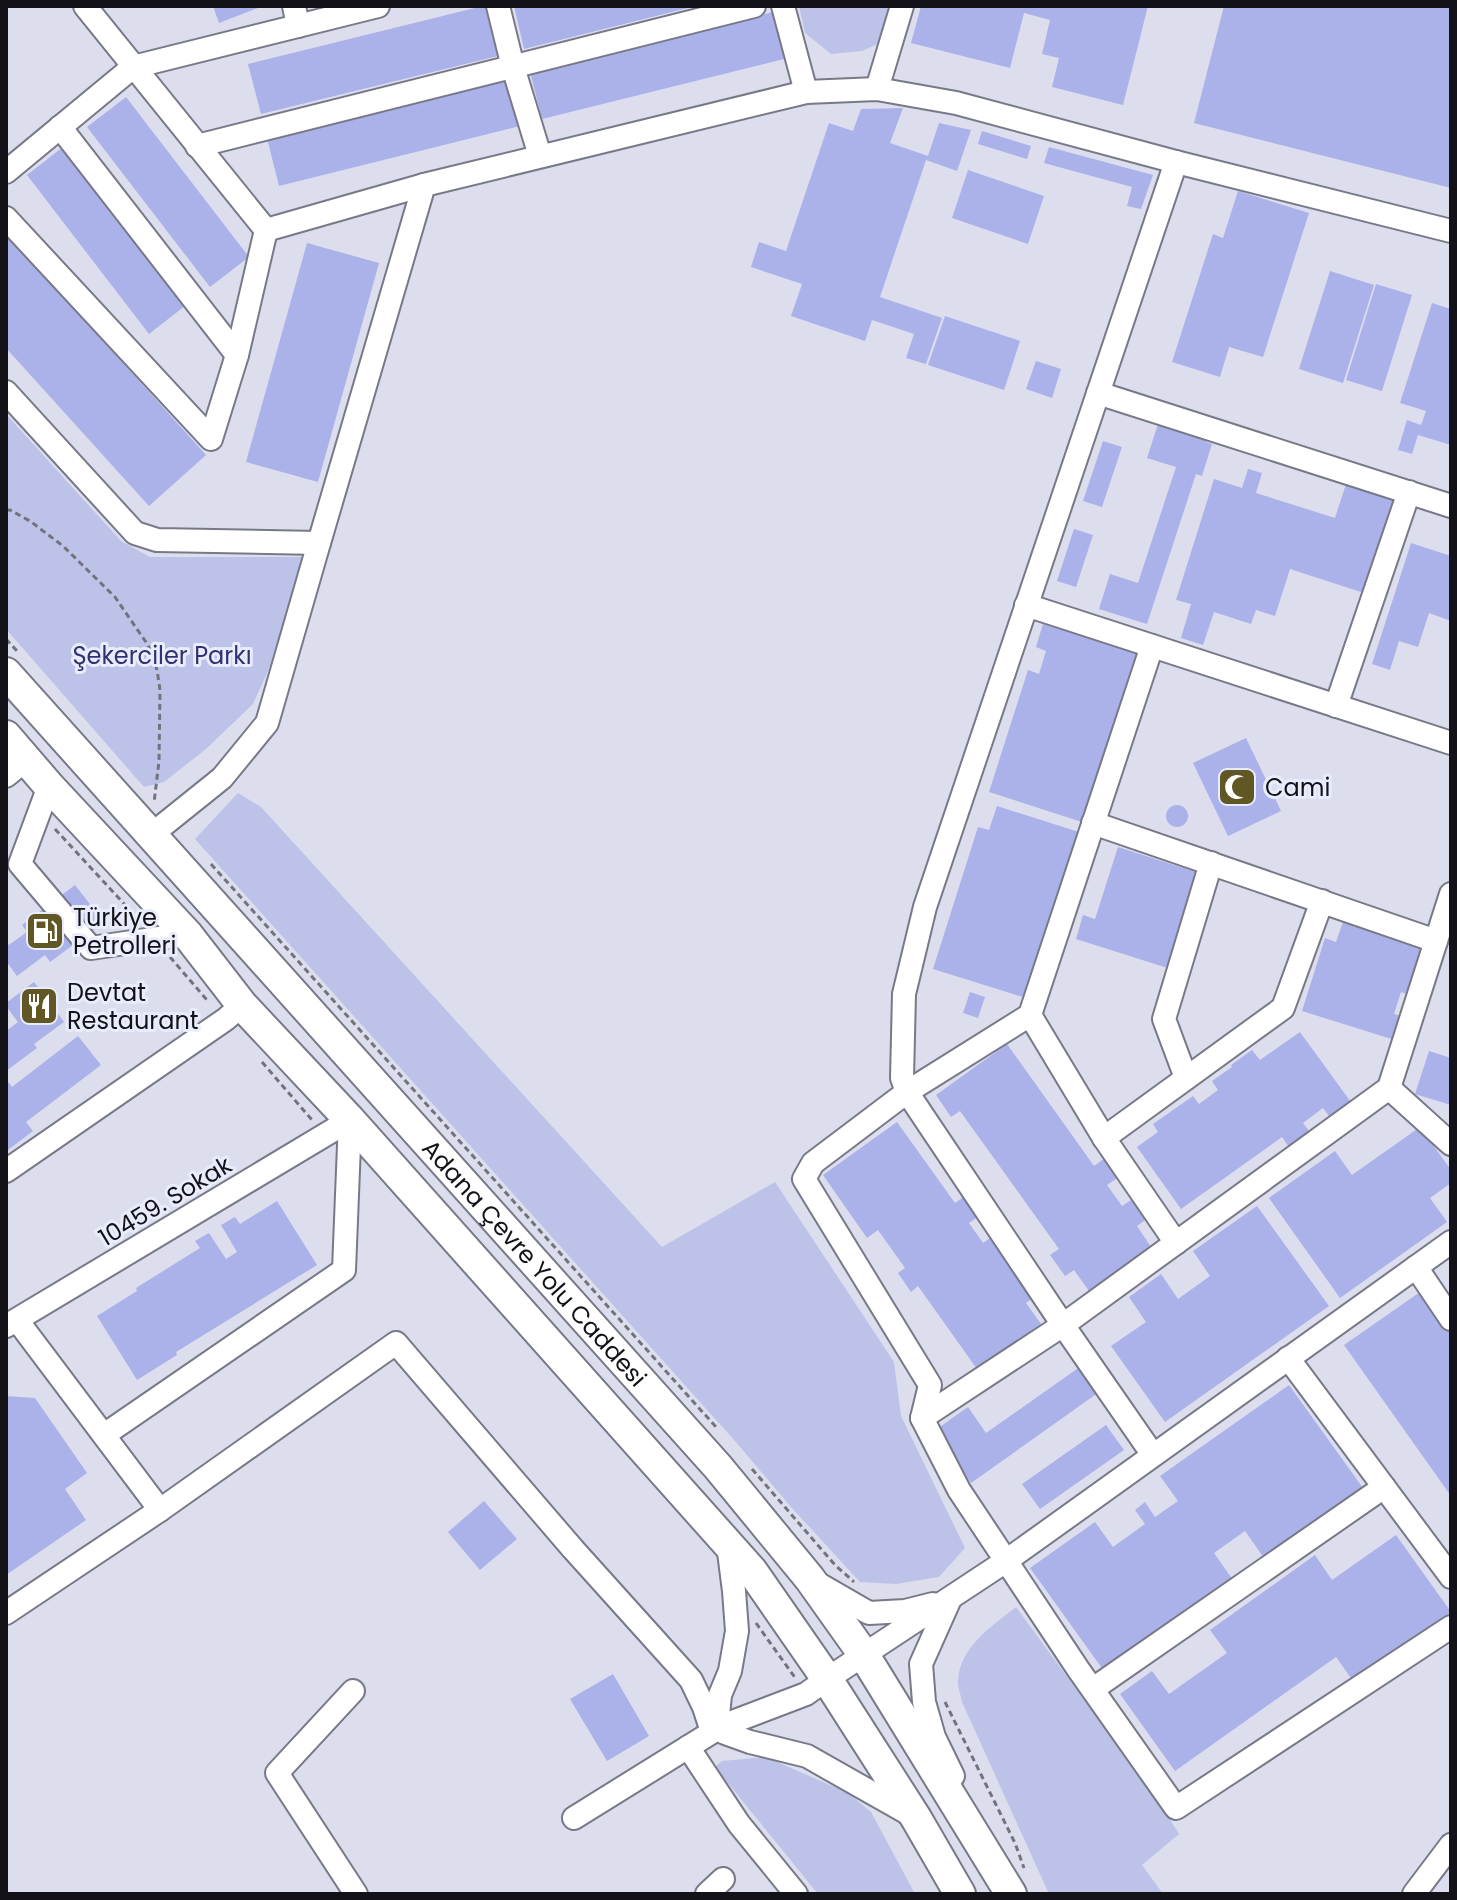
<svg xmlns="http://www.w3.org/2000/svg" width="1457" height="1900" font-family="Poppins,sans-serif">
	<rect width="100%" height="100%" fill="#dcdeee"/>
	<!-- green -->
	<g fill="#bdc2e9">
		<path d="M799,6h91l-12,38 -16,7 -31,3 -26,-21z"/>
		<path d="M6,414l115,127 29,16h153l-13,49 -22,65 -15,33 -47,45 -42,33 -20,5 -138,-158z"/>
		<path d="M238,793l23,14 401,440 113,-65 119,180 7,54 64,132 -26,29 -43,7 -36,-2 -69,-75 -56,-66 -540,-602z"/>
		<path d="M1016,1607l142,194 21,33 -37,31 21,29h-114l-87,-192c-1,-6 -4,-14 -4,-20 1,-35 33,-55 58,-75z"/>
		<path d="M766,1757l82,36 23,19 44,82h-97l-103,-127 7,-6z"/>
	</g>
	<!-- building -->
	<g fill="#abb1e9">
		<path d="M213,6h50l-44,17z"/>
		<path d="M483,6h7l12,49 -241,59 -13,-50z"/>
		<path d="M514,6h178v1l-168,42z"/>
		<path d="M921,6h227l-25,99 -71,-18 7,-29 -17,-4 8,-34 -26,-7 -14,55 -99,-25z"/>
		<path d="M1224,6h227v182l-257,-65z"/>
		<path d="M773,12l11,47 -242,60 -12,-47z"/>
		<path d="M508,79l12,47 -241,60 -12,-48z"/>
		<path d="M126,97l123,160 -39,30 -123,-160z"/>
		<path d="M903,108l-13,35 38,13 11,-33 32,7 -14,41 -31,-11 -46,137 62,21 -16,46 -20,-6 8,-24 -42,-14 -7,21 -74,-25 11,-32 -51,-17 8,-25 27,9 43,-128 24,8 8,-22z"/>
		<path d="M982,131l49,15 -4,13 -49,-15z"/>
		<path d="M68,143l122,159 -41,32 -122,-159z"/>
		<path d="M1049,147l104,28 -12,34 -14,-3 5,-19 -88,-24z"/>
		<path d="M968,170l76,26 -16,48 -76,-26z"/>
		<path d="M1238,191l71,22 -46,144 -34,-10 -9,30 -48,-15 41,-128 10,4z"/>
		<path d="M6,233l200,222 -57,51 -143,-158z"/>
		<path d="M307,243l72,20 -61,219 -72,-20z"/>
		<path d="M1330,271l44,14 -31,98 -44,-14z"/>
		<path d="M1376,284l36,11 -30,96 -36,-11z"/>
		<path d="M1432,303l19,6v136l-33,-10 -6,19 -14,-4 9,-30 14,5 5,-14 -26,-8z"/>
		<path d="M945,316l75,25 -16,49 -76,-25z"/>
		<path d="M1036,361l25,8 -9,29 -26,-9z"/>
		<path d="M1159,421l49,15 -2,6 6,2 -10,32 -6,-2 -49,150 -48,-15 11,-35 28,9 38,-116 -29,-9z"/>
		<path d="M1103,441l19,6 -20,60 -19,-6z"/>
		<path d="M1248,469l14,4 -6,20 79,25 11,-34 48,15 -30,94 -74,-24 -15,47 -19,-6 -5,14 -37,-12 -11,33 -22,-7 10,-34 -15,-4 38,-121 28,9z"/>
		<path d="M1074,529l19,6 -17,52 -19,-6z"/>
		<path d="M1411,543l40,13v65l-22,-8 -11,34 -19,-6 -9,29 -18,-6z"/>
		<path d="M1043,624l97,30 -55,169 -96,-31 39,-122 11,4 7,-23 -10,-4z"/>
		<path d="M1246,738l35,73 -53,25 -35,-73z"/>
		<circle cx="1177" cy="816" r="11"/>
		<path d="M997,806l85,27 -53,166 -96,-30 45,-142 11,3z"/>
		<path d="M1118,847l87,28 -31,95 -98,-31 7,-24 12,4z"/>
		<path d="M75,885l29,37 -54,40 -5,-7 -28,21 -11,-15v-20l3,4 18,-13 -5,-7z"/>
		<path d="M1344,919l84,27 -16,50 -11,-4 -7,22 11,3 -7,24 -96,-30 23,-73 11,4z"/>
		<path d="M34,982l30,40 -30,22 3,4 -31,23v-40l12,-9 -12,-16v-3z"/>
		<path d="M970,992l15,5 -7,21 -15,-5z"/>
		<path d="M1300,1032l53,73 -21,15 -9,-12 -20,15 9,12 -21,15 -9,-13 -101,72 -44,-62 21,-15 -5,-8 40,-28 6,8 19,-14 -6,-9 20,-14 -1,-2 21,-15 8,10z"/>
		<path d="M78,1036l23,29 -75,57 7,9 -25,19 -2,-3v-68l6,8z"/>
		<path d="M1007,1044l87,122 11,-8 14,19 -12,8 15,21 12,-8 14,20 -11,8 14,21 -62,44 -15,-21 -9,6 -15,-21 9,-6 -99,-138 -9,6 -15,-22z"/>
		<path d="M1429,1051l22,7v47l-36,-11z"/>
		<path d="M897,1122l58,81 10,-7 14,20 -10,7 14,20 10,-7 43,60 -10,7 15,21 -64,45 -59,-83 -7,6 -13,-19 7,-5 -27,-38 -11,8 -44,-63z"/>
		<path d="M1420,1127l31,43v13l-21,15 17,24 -107,76 -71,-100 66,-47 17,24z"/>
		<path d="M277,1201l40,64 -141,87 1,3 -40,25 -40,-64 40,-25 -1,-3 64,-40 -5,-7 14,-8 17,26 11,-7 -16,-27 14,-8 5,7z"/>
		<path d="M1257,1206l72,100 -164,116 -54,-76 35,-24 -17,-25 32,-23 17,25 32,-23 -17,-25z"/>
		<path d="M1423,1290l28,39v167l-107,-151z"/>
		<path d="M1084,1364l18,26 -131,93 -37,-52 34,-24 18,26z"/>
		<path d="M1289,1385l74,103 -99,70 -19,-27 -31,22 19,27 -129,91 -74,-103 65,-46 18,25 32,-23 -10,-14 10,-8 10,15 23,-16 -18,-25z"/>
		<path d="M6,1396l29,2 52,75 -22,16 21,31 -80,55z"/>
		<path d="M1106,1425l18,25 -84,59 -18,-25z"/>
		<path d="M484,1501l33,38 -37,31 -32,-38z"/>
		<path d="M1396,1535l55,77 -98,69 -17,-24 -161,114 -55,-77 32,-23 17,23 58,-41 -17,-23 105,-75 17,25z"/>
		<path d="M613,1674l36,62 -42,25 -37,-62z"/>
	</g>
	<g fill="none" stroke-linecap="round" stroke-linejoin="round">
		<defs>
			<g id="minor">
				<path d="M85,6l181,224"/>
				<path d="M294,6l4,20"/>
				<path d="M498,6l15,61 27,89"/>
				<path d="M783,6l23,86 71,-3 79,14 220,59 275,69"/>
				<path d="M877,89l25,-83"/>
				<path d="M60,127l177,228"/>
				<path d="M197,146l557,-140"/>
				<path d="M1176,162l-251,745 -21,87 -2,84 5,14 -94,71 -9,16 126,206 -8,33 37,72 119,179 98,139 275,-181"/>
				<path d="M6,172l127,-105 245,-61"/>
				<path d="M6,218l205,221 26,-84 29,-125"/>
				<path d="M266,230l158,-45"/>
				<path d="M6,392l129,141 22,7 162,3 105,-358 382,-93"/>
				<path d="M1098,393l353,113"/>
				<path d="M1026,605l425,138"/>
				<path d="M1152,646l-122,369 74,123 72,105"/>
				<path d="M1336,706l73,-214"/>
				<path d="M6,776l21,-17"/>
				<path d="M49,786l-29,78 71,84 96,-14"/>
				<path d="M1093,823l343,118"/>
				<path d="M151,835l71,-57 45,-55 52,-180"/>
				<path d="M1030,1015l-123,77 156,233 90,130"/>
				<path d="M1186,1078l-22,-59 47,-156"/>
				<path d="M1389,1088l62,56"/>
				<path d="M1104,1138l179,-130 39,-107"/>
				<path d="M6,1171l220,-152 16,-14"/>
				<path d="M1416,1267l35,52"/>
				<path d="M17,1320l143,190"/>
				<path d="M6,1326l344,-206"/>
				<path d="M1288,1358l163,219"/>
				<path d="M922,1418l141,-93 326,-237 62,-194"/>
				<path d="M104,1435l240,-165 6,-150"/>
				<path d="M728,1544l6,47 3,40 -7,40 -10,24 -2,21 7,17 25,9 57,14 104,59"/>
				<path d="M817,1583l52,30 36,-2 28,-7"/>
				<path d="M950,1599l-29,65 3,38 10,35 19,39"/>
				<path d="M6,1613l154,-103 236,-167 177,206 118,131 13,27 8,25"/>
				<path d="M1093,1689l291,-202"/>
				<path d="M353,1691l-76,82 79,121"/>
				<path d="M688,1747l51,77 57,70"/>
				<path d="M574,1818l148,-92 84,-32 21,-15 179,-118 445,-319"/>
				<path d="M707,1894l16,-15"/>
				<path d="M1414,1894l37,-49"/>
			</g>
			<g id="highway">
				<path id="s1" d="M6,673l712,794 92,112 54,76 147,239"/>
				<path d="M6,736l43,50 138,148 55,71 108,115 402,451 75,108 89,139 44,76"/>
			</g>
		</defs>
		<!-- minor casing -->
		<use href="#minor" stroke="#777987" stroke-width="26"/>
		<!-- highway casing -->
		<use href="#highway" stroke="#777987" stroke-width="34"/>
		<!-- path -->
		<g stroke="#72737d" stroke-width="3" stroke-dasharray="6 4" stroke-linecap="butt">
			<path d="M6,510h4l20,11 33,25 52,51 33,48 9,25 3,20 -1,71 -5,42"/>
			<path d="M6,639l11,12"/>
			<path d="M55,829l84,91"/>
			<path d="M211,864l505,563"/>
			<path d="M170,957l37,43"/>
			<path d="M262,1062l50,58"/>
			<path d="M752,1469l83,96 19,17"/>
			<path d="M756,1623l40,56"/>
			<path d="M945,1702l70,141 9,25"/>
		</g>
		<!-- minor -->
		<use href="#minor" stroke="#fff" stroke-width="22"/>
		<!-- highway -->
		<use href="#highway" stroke="#fff" stroke-width="30"/>
	</g>
	<!-- icons -->
	<defs>
		<symbol id="mosque-square" viewBox="-11 -11 22 22"><rect x="-9" y="-9" width="18" height="18" rx="4" fill="#615724" stroke="#e9ecfc"/><path d="M3.5-4.9A6 6 0 1 0 3.5 4.9A5 5 0 1 1 3.5-4.9Z" fill="#fff"/></symbol>
		<symbol id="fuel-square" viewBox="-11 -11 22 22"><rect x="-9" y="-9" width="18" height="18" rx="4" fill="#615724" stroke="#e9ecfc"/><path d="M-5.5-6h7V0h2V4h1.3V-2.5L3-4.5l.8-.8L6-3V5H2.5V1h-1V6h-7ZM-4.2-4.7v3.2H.2V-4.7Z" fill="#fff"/></symbol>
		<symbol id="restaurant-square" viewBox="-11 -11 22 22"><rect x="-9" y="-9" width="18" height="18" rx="4" fill="#615724" stroke="#e9ecfc"/><path d="M-5-6h1v4h1v-4h1v4h1v-4h1v5L-1.5 .5V6h-2V.5L-5-1ZM5-6V6H3V1.5H1.5Q1.5-4 5-6Z" fill="#fff"/></symbol>
	</defs>
	<g fill-rule="evenodd">
		<use href="#mosque-square" x="1215" y="765" width="44" height="44"/>
		<use href="#fuel-square" x="23" y="909" width="44" height="44"/>
		<use href="#restaurant-square" x="17" y="984" width="44" height="44"/>
	</g>
	<g text-anchor="middle" dominant-baseline="central" stroke-width="6" stroke-linejoin="round" paint-order="stroke">
		<!-- park labels -->
		<g font-size="24" fill="#313172" stroke="#e9ecfc">
			<text x="162" y="655">Şekerciler Parkı</text>
		</g>
		<!-- poi labels -->
		<g font-size="24" fill="#121218" stroke="#e9ecfc" text-anchor="start">
			<text x="1265" y="787">Cami</text>
			<text x="73" y="917">Türkiye<tspan x="73" dy="28">Petrolleri</tspan></text>
			<text x="67" y="992">Devtat<tspan x="67" dy="28">Restaurant</tspan></text>
		</g>
		<!-- street labels -->
		<g font-size="24" fill="#121218" stroke="#e9ecfc">
			<text transform="translate(165 1201) rotate(-31)">10459. Sokak</text>
			<text stroke="none"><textPath href="#s1" startOffset="792">Adana Çevre Yolu Caddesi</textPath></text>
		</g>
	</g>
	<!-- border -->
	<rect width="1457" height="1900" fill="none" stroke="#121218" stroke-width="16"/>
</svg>
